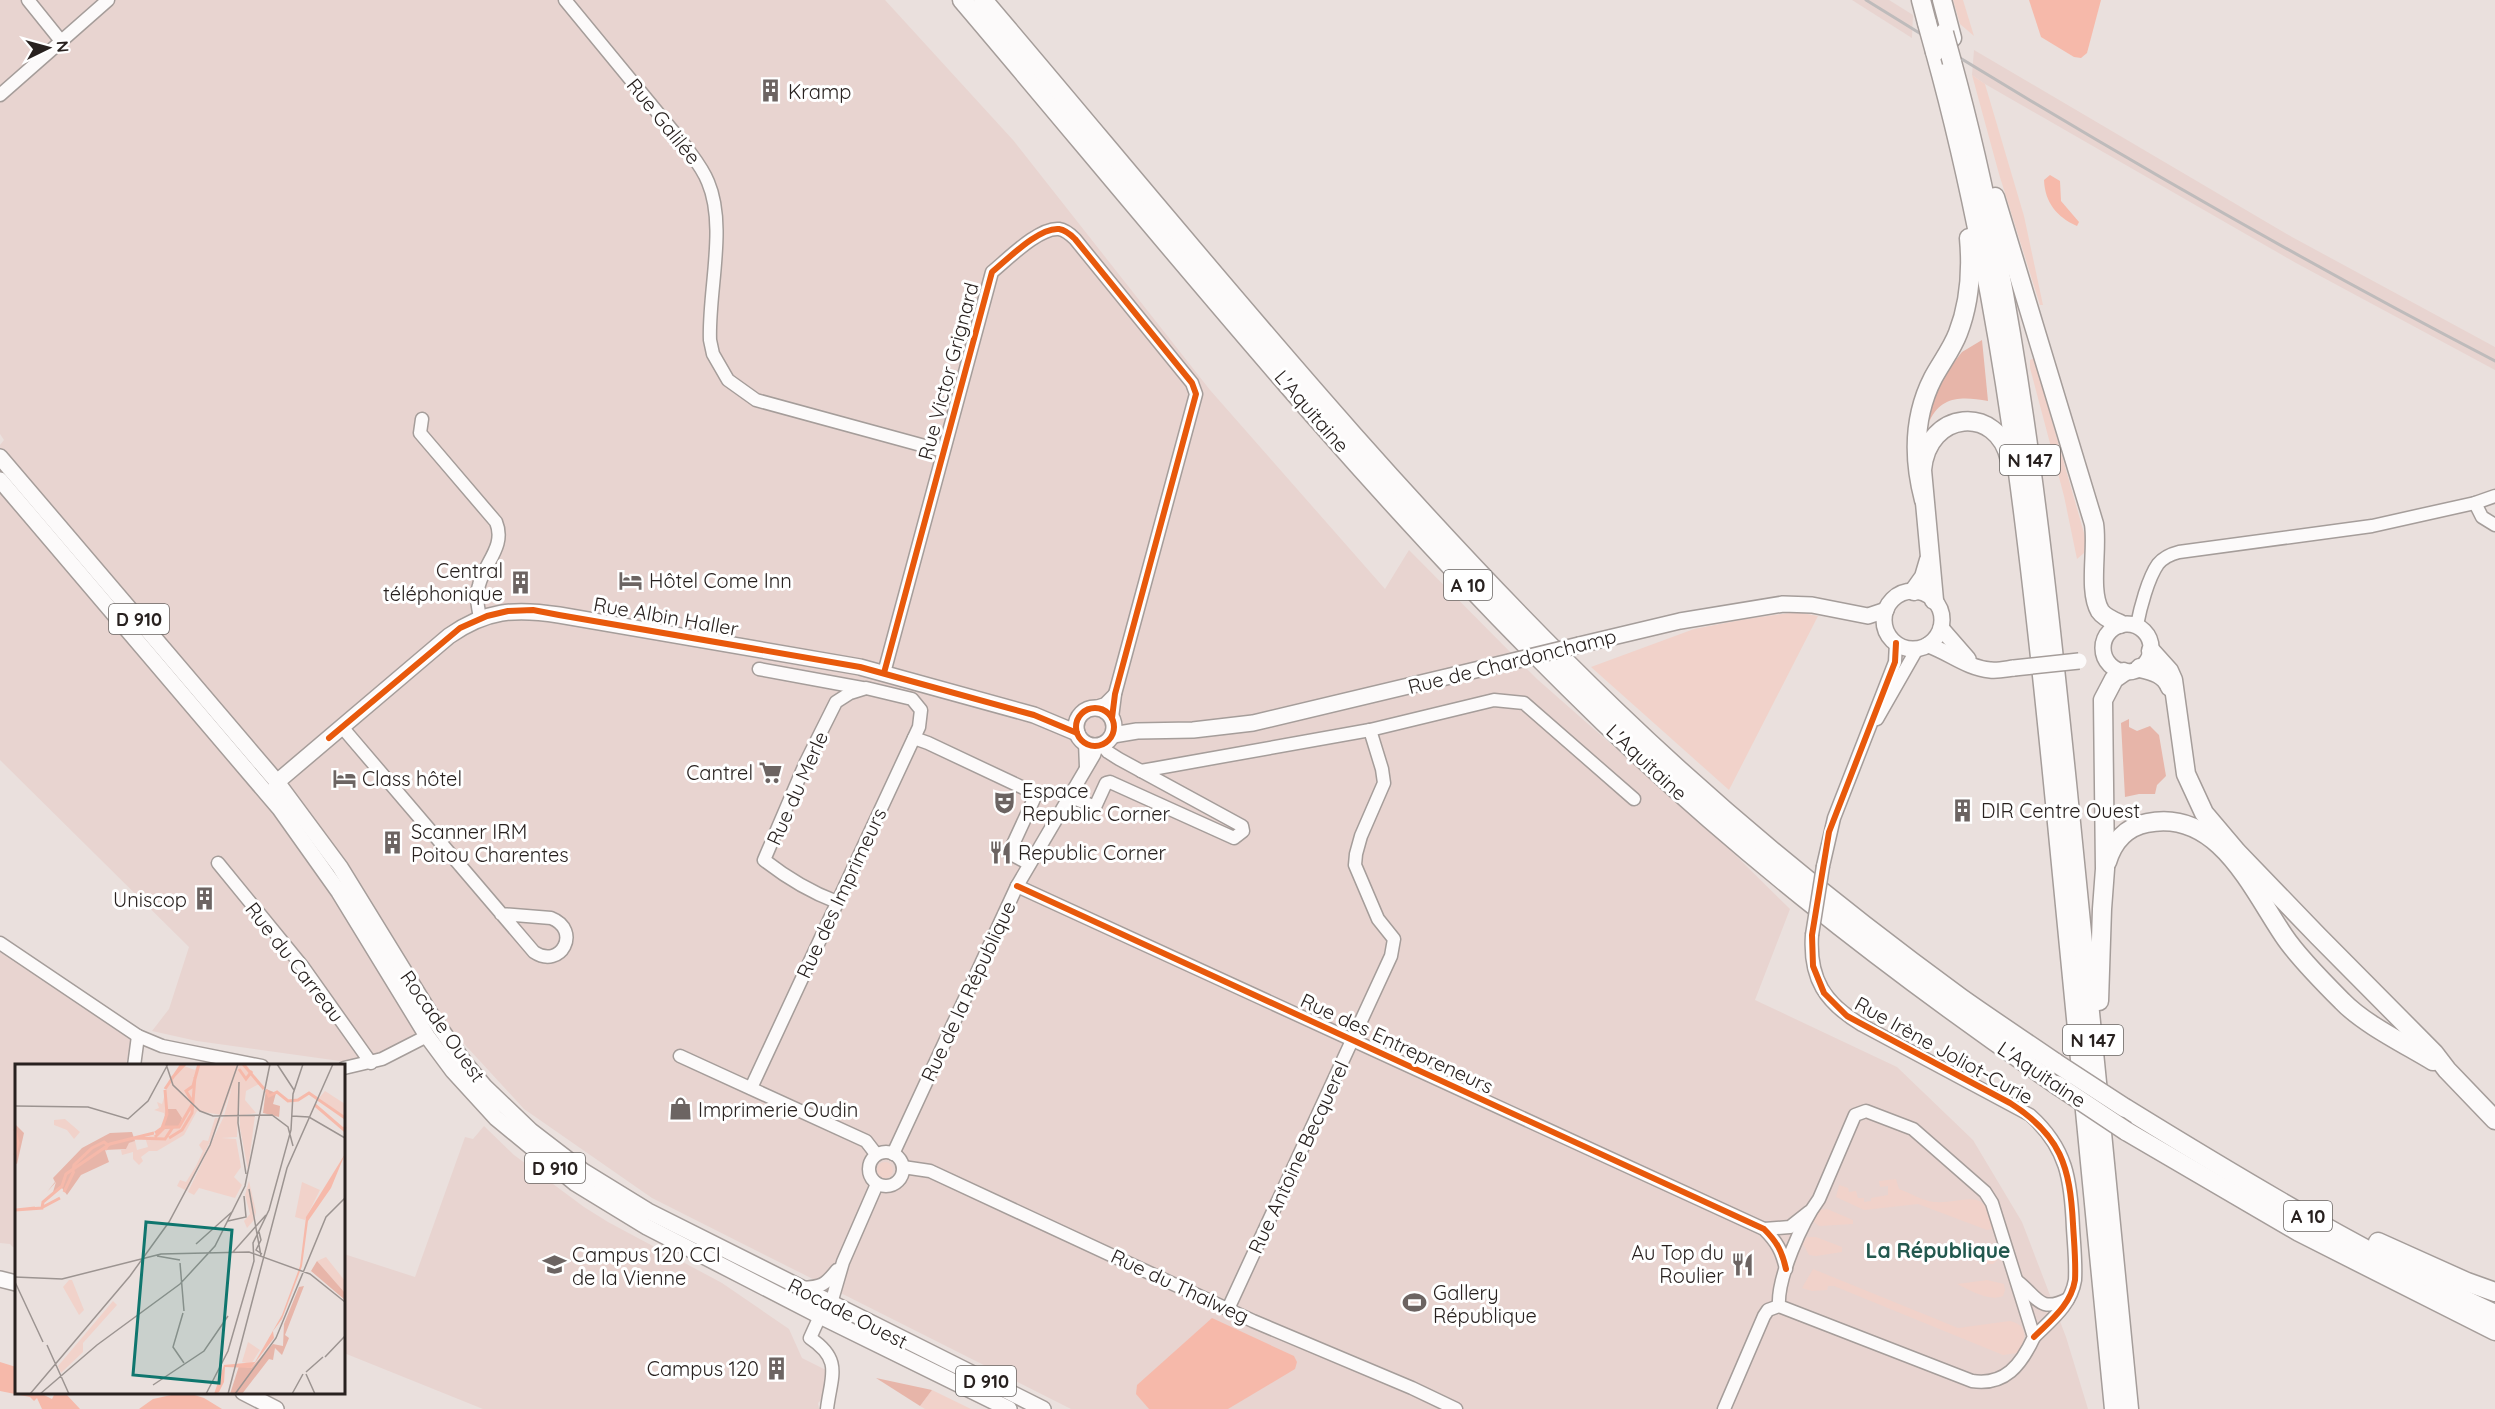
<svg xmlns="http://www.w3.org/2000/svg" width="2495" height="1409" font-family="Quicksand,sans-serif">
	<rect width="100%" height="100%" fill="#eae0dd"/>
	<!-- built -->
	<g fill="#e8d4d0">
		<path d="M0,0h885l128,140 197,250 175,199 24,-39 128,129 183,161 70,69 -35,91 142,67 76,73 49,82 44,115 22,72h-1017l-419,-211 -128,-89 -69,-75 -108,28 -150,-21 -45,-10 17,-22 20,-62 -189,-187v-315l4,-5 -4,-6z"/>
		<path d="M1852,0h37l24,15 -1,23z"/>
		<path d="M1974,50l318,187 203,110v23l-199,-107 -311,-179 -13,-9z"/>
		<path d="M0,951l131,89 -5,25 -110,1v182l-3,-1 -3,-3 -10,-1z"/>
		<path d="M484,1126l30,29 70,52 24,15 114,61 67,46 13,29 24,12 1,4 -5,25 -4,4 1,6h-336l-139,-56v-99l71,23 50,-140 8,2z"/>
	</g>
	<!-- green -->
	<g fill="#f1d2ca">
		<path d="M1953,0h10l11,36 -14,-12z"/>
		<path d="M1972,75l13,9 39,132 19,89h-3l-41,-131z"/>
		<path d="M2034,358l52,182 -2,13 -7,6 -13,-63 -34,-128v-8z"/>
		<path d="M1797,612l21,4 -89,174 -138,-123 103,-38 52,-10z"/>
		<circle cx="885" cy="1170" r="8"/>
		<path d="M1896,1179l3,10c11,4 24,12 35,13 30,2 49,-17 61,23l-3,4 -5,1 -69,-26 -54,6 -28,-13 3,-12 9,3 1,4 7,-1 2,7h6v4l7,-1v-3l17,-3v-9l-8,1 -1,-6z"/>
		<path d="M1827,1209l26,11v4l-34,2 -5,-4v-7l4,-5z"/>
		<path d="M1807,1237h9l26,10v5l-26,4 -7,-1 -6,-11z"/>
		<path d="M1988,1243c7,5 8,9 9,17l-4,4h-7l-34,-14z"/>
		<path d="M1813,1269l145,59 52,-7c19,4 16,19 7,32l-14,2 -169,-69h-6l-1,4 -15,1 -10,-3z"/>
		<path d="M1987,1280l17,4 1,6 -2,6c-14,6 -33,-6 -46,-12z"/>
		<path d="M932,1390l39,19h-46l-5,-3z"/>
	</g>
	<!-- forest -->
	<g fill="#e7b5a9">
		<path d="M1982,340l6,61c-24,-4 -46,-6 -58,19l-2,-2 12,-38 22,-28z"/>
		<path d="M2129,719v8l8,4 13,-5 9,9 7,41 -9,9 -2,9h-16l-14,3 -4,-74z"/>
		<path d="M876,1378l56,12 -12,16z"/>
	</g>
	<!-- water -->
	<g fill="#f6b9aa">
		<path d="M2029,0h72l-14,53 -6,5 -7,-1 -33,-20z"/>
		<path d="M2050,175l10,6 1,20 18,21 -2,4c-20,-9 -32,-23 -33,-46z"/>
		<path d="M1212,1318l82,38 3,6 -2,7 -67,40h-79l-13,-15 1,-9z"/>
		<path d="M0,1362l16,5v25l24,1 12,6 3,-6 11,1 14,15h-38l-5,-11 -3,3 -4,-4 -30,-6z"/>
		<path d="M185,1392l19,6 18,11h-83l14,-10z"/>
	</g>
	<g fill="none" stroke-linecap="round" stroke-linejoin="round">
		<defs>
			<g id="minor">
				<path d="M28,0l33,41"/>
				<path d="M565,0l121,147c8,11 17,22 22,35 19,44 0,110 2,158l3,14 15,26 28,20 187,51"/>
				<path d="M0,95l108,-95"/>
				<path d="M422,419l-2,14 76,89c10,24 -11,40 -17,63 -4,11 -1,21 1,33"/>
				<path d="M2475,503l7,14 13,8"/>
				<path d="M2137,625c3,-16 11,-47 21,-61 5,-6 13,-10 21,-12l193,-26 103,-23 20,-7"/>
				<path d="M759,669l103,19"/>
				<path d="M884,673l108,-401c16,-13 47,-45 67,-43 7,1 12,6 16,10l117,144 4,11 -81,300 -3,24"/>
				<path d="M1096,707l9,-3 10,-10"/>
				<path d="M1877,719l40,-70"/>
				<path d="M342,727l192,225c27,18 48,-22 17,-34l-50,-4"/>
				<path d="M914,738l14,5 104,49 3,4 -2,5 -24,52 19,10"/>
				<path d="M1085,742l1,25"/>
				<path d="M1141,771l229,-41 124,-30 30,3 110,96"/>
				<path d="M1069,796l26,11 11,-24 4,-1 124,56 9,-7 -1,-5 -123,-67 -11,-7 -6,-7"/>
				<path d="M218,863l85,104 68,96"/>
				<path d="M1823,866l11,-48 61,-156 1,-19"/>
				<path d="M1017,886l747,343c13,13 18,22 22,40"/>
				<path d="M1812,935c-3,44 13,68 50,90l168,90c37,33 41,65 43,113 1,17 3,34 2,52 -4,25 -24,40 -41,57"/>
				<path d="M0,943l138,93 24,10 100,20"/>
				<path d="M680,1056l186,85 10,13"/>
				<path d="M134,1066l4,-30"/>
				<path d="M344,1068l38,-9 45,-23"/>
				<path d="M751,1088l168,-361 2,-17 -9,-11 -46,-11 -16,5 -14,9 -30,60 -42,98c23,18 46,32 73,42"/>
				<path d="M1866,1111l47,18 72,63 7,11 42,134c-13,28 -29,49 -62,44l-193,-75c-2,-28 23,-84 40,-107l36,-84z"/>
				<circle cx="886" cy="1169" r="17"/>
				<path d="M893,1154l124,-268 77,-131 3,-9"/>
				<path d="M903,1167l27,4 323,150 159,67 44,21"/>
				<path d="M1764,1229l26,-2 19,-15"/>
				<path d="M2017,1281c20,15 22,33 51,18"/>
				<path d="M802,1288c20,-1 23,-3 35,-18"/>
				<path d="M1228,1309l163,-353 3,-17 -16,-20 -23,-54 1,-11 5,-18 23,-53 -2,-14 -12,-39"/>
				<path d="M827,1409c4,-33 16,-49 -17,-71l10,-22 12,-16 11,-38 34,-78"/>
				<path d="M1724,1409l40,-93 4,-6 11,-4"/>
			</g>
			<g id="major">
				<path d="M0,457l277,325 63,85 91,148 33,47 21,25 46,44 52,40 65,40 395,198"/>
				<path d="M0,480l280,329 59,83 88,144 26,35 43,47 79,65 72,44 173,89 189,93"/>
				<circle cx="1913" cy="620" r="29"/>
				<circle cx="2127" cy="648" r="24"/>
				<path d="M1941,628l27,31"/>
				<path d="M1579,645l101,-24 103,-17 29,1 56,11 18,-6"/>
				<path d="M1928,645c21,7 39,23 62,25 8,1 16,-1 24,-2"/>
				<circle cx="1095" cy="727" r="19"/>
				<path d="M1113,735l24,-4 56,-1 60,-7 256,-61"/>
				<path d="M275,792l2,-10 172,-146c37,-26 66,-28 110,-21l301,52 174,48 43,18"/>
				<path d="M0,1279l16,4"/>
				<path d="M243,1392l33,17"/>
			</g>
			<g id="highway">
				<path d="M962,0c198,233 389,473 607,688 149,149 315,278 488,397"/>
				<path d="M983,0c205,241 404,491 633,711 108,104 224,199 345,287 31,22 63,43 95,65"/>
				<path d="M1921,0l6,23"/>
				<path d="M1942,0l10,38"/>
				<path d="M1935,52c69,249 96,505 121,761 19,199 39,397 58,596"/>
				<path d="M1952,62c65,236 90,479 115,721 21,209 42,417 62,626"/>
				<path d="M1995,197l99,327c4,25 -6,67 6,87 4,6 13,10 20,13"/>
				<path d="M1924,500c-11,-42 -11,-83 9,-122 8,-15 19,-29 25,-45 12,-31 14,-62 11,-95"/>
				<path d="M1914,591l10,-14 5,-17"/>
				<path d="M1934,600l-12,-130c5,-60 76,-66 88,-10"/>
				<path d="M2151,651l18,20 4,9 13,94 18,39 33,39 81,84 116,117 13,17 48,50"/>
				<path d="M2140,668c13,3 25,6 30,19"/>
				<path d="M2107,862c6,-20 19,-35 40,-39 71,-15 105,66 137,113 14,21 40,47 58,65 22,23 63,43 91,60"/>
				<path d="M2099,1001l3,-92 3,-40 -2,-169 11,-21 10,-7"/>
				<path d="M2125,1108c120,74 242,147 370,206"/>
				<path d="M2126,1131l173,101 196,99"/>
				<path d="M2378,1242l89,40 28,10"/>
			</g>
		</defs>
		<!-- minor casing -->
		<use href="#minor" stroke="#a59d9a" stroke-width="15"/>
		<!-- major casing -->
		<use href="#major" stroke="#a59d9a" stroke-width="18"/>
		<!-- highway casing -->
		<use href="#highway" stroke="#a59d9a" stroke-width="21"/>
		<!-- minor -->
		<use href="#minor" stroke="#fcfafa" stroke-width="12"/>
		<!-- major -->
		<use href="#major" stroke="#fcfafa" stroke-width="15"/>
		<!-- highway -->
		<use href="#highway" stroke="#fcfafa" stroke-width="18"/>
		<!-- rail -->
		<path stroke="#bebbbb" stroke-width="3" d="M1866,0c205,128 414,249 629,361"/>
		<defs>
			<path id="minor-bridge" d="M1812,935l11,-69"/>
			<g id="major-bridge">
				<path d="M1509,662l70,-17"/>
				<path d="M2014,668l65,-7"/>
			</g>
			<g id="highway-bridge">
				<path d="M1927,23l8,29"/>
				<path d="M1944,33l8,29"/>
				<path d="M2056,1063l69,45"/>
				<path d="M2057,1085l69,46"/>
			</g>
		</defs>
		<!-- minor-bridge casing -->
		<use href="#minor-bridge" stroke="#a59d9a" stroke-width="15" stroke-linecap="butt"/>
		<!-- major-bridge casing -->
		<use href="#major-bridge" stroke="#a59d9a" stroke-width="18" stroke-linecap="butt"/>
		<!-- highway-bridge casing -->
		<use href="#highway-bridge" stroke="#a59d9a" stroke-width="21" stroke-linecap="butt"/>
		<!-- minor-bridge -->
		<use href="#minor-bridge" stroke="#fcfafa" stroke-width="12"/>
		<!-- major-bridge -->
		<use href="#major-bridge" stroke="#fcfafa" stroke-width="15"/>
		<!-- highway-bridge -->
		<use href="#highway-bridge" stroke="#fcfafa" stroke-width="18"/>
		<defs>
			<g id="cycleway">
				<path d="M1896,643l-1,19 -66,170 -17,103 1,31 11,27 23,23 163,87c51,32 60,64 63,121 1,18 3,37 2,56 -4,25 -24,40 -41,57"/>
				<path d="M884,673l108,-401c16,-13 47,-45 67,-43 7,1 12,6 16,10l117,144 4,11 -81,300 -3,24"/>
				<circle cx="1095" cy="727" r="19"/>
				<path d="M329,738l131,-110 27,-12 21,-5 25,-1 26,5 301,52 174,48 43,18"/>
				<path d="M1017,886l747,343c13,13 18,22 22,40"/>
			</g>
		</defs>
		<!-- cycleway casing -->
		<use href="#cycleway" stroke="#fff" stroke-width="10"/>
		<!-- cycleway -->
		<use href="#cycleway" stroke="#e8590c" stroke-width="6"/>
	</g>
	<!-- icons -->
	<defs>
		<symbol id="building-bare" viewBox="-9 -9 18 18"><path d="M-4-6H4V6H1V3H-1V6H-4ZM-2.5-4.3h1.7v1.8h-1.7ZM.8-4.3h1.7v1.8H.8ZM-2.5-1h1.7V.8h-1.7ZM.8-1h1.7V.8H.8Z" fill="#6c6462" stroke="#fff" stroke-width="2.5" paint-order="stroke"/></symbol>
		<symbol id="hotel-bare" viewBox="-9 -9 18 18"><path d="M-6-4.5h1.5V1H6V5H4.5V3h-9V5H-6ZM-4 0a1.8 1.8 0 1 1 3.6 0ZM.5 0V-2.5h3Q6-2.5 6 0Z" fill="#6c6462" stroke="#fff" stroke-width="2.5" paint-order="stroke"/></symbol>
		<symbol id="supermarket-bare" viewBox="-9 -9 18 18"><path d="M-6-5.5h2.5l.6 2H6L4.5 2H-2.5L-4.4-4H-6ZM-1.5 3.2a1.3 1.3 0 1 0 .1 0ZM3 3.2a1.3 1.3 0 1 0 .1 0Z" fill="#6c6462" stroke="#fff" stroke-width="2.5" paint-order="stroke"/></symbol>
		<symbol id="theatre-bare" viewBox="-9 -9 18 18"><path d="M-5-5.5Q0-4 5-5.5V0Q5 5 0 6Q-5 5-5 0ZM-3.3-2.5H-1v1.5H-3.3ZM1-2.5H3.3v1.5H1ZM-2.8 1Q0 5.5 2.8 1Z" fill="#6c6462" stroke="#fff" stroke-width="2.5" paint-order="stroke"/></symbol>
		<symbol id="restaurant-bare" viewBox="-9 -9 18 18"><path d="M-5-6h1v4h1v-4h1v4h1v-4h1v5L-1.5 .5V6h-2V.5L-5-1ZM5-6V6H3V1.5H1.5Q1.5-4 5-6Z" fill="#6c6462" stroke="#fff" stroke-width="2.5" paint-order="stroke"/></symbol>
		<symbol id="shop-bare" viewBox="-9 -9 18 18"><path d="M-5-2.5h2.3a2.7 3.5 0 0 1 5.4 0H5L5.5 6h-11ZM-1.5-2.5h3a1.5 2.3 0 0 0-3 0Z" fill="#6c6462" stroke="#fff" stroke-width="2.5" paint-order="stroke"/></symbol>
		<symbol id="university-bare" viewBox="-9 -9 18 18"><path d="M0-5L7-2L0 1L-7-2ZM-4 1L0 2.5L4 1V4Q0 6-4 4Z" fill="#6c6462" stroke="#fff" stroke-width="2.5" paint-order="stroke"/></symbol>
		<symbol id="stadium-bare" viewBox="-9 -9 18 18"><path d="M0-5a6.5 5 0 1 0 0 10a6.5 5 0 1 0 0-10ZM-3.5-1.8h7v3.6h-7Z" fill="#6c6462" stroke="#fff" stroke-width="2.5" paint-order="stroke"/></symbol>
	</defs>
	<g fill-rule="evenodd">
		<use href="#building-bare" x="754" y="74" width="33" height="33"/>
		<use href="#hotel-bare" x="614" y="564" width="33" height="33"/>
		<use href="#building-bare" x="504" y="566" width="33" height="33"/>
		<use href="#supermarket-bare" x="754" y="756" width="33" height="33"/>
		<use href="#hotel-bare" x="328" y="762" width="33" height="33"/>
		<use href="#theatre-bare" x="988" y="786" width="33" height="33"/>
		<use href="#building-bare" x="1946" y="794" width="33" height="33"/>
		<use href="#building-bare" x="376" y="826" width="33" height="33"/>
		<use href="#restaurant-bare" x="984" y="836" width="33" height="33"/>
		<use href="#building-bare" x="188" y="882" width="33" height="33"/>
		<use href="#shop-bare" x="664" y="1092" width="33" height="33"/>
		<use href="#restaurant-bare" x="1726" y="1248" width="33" height="33"/>
		<use href="#university-bare" x="538" y="1248" width="33" height="33"/>
		<use href="#stadium-bare" x="1398" y="1286" width="33" height="33"/>
		<use href="#building-bare" x="760" y="1352" width="33" height="33"/>
	</g>
	<g text-anchor="middle" dominant-baseline="central" stroke-width="6" stroke-linejoin="round" paint-order="stroke">
		<!-- shield labels -->
		<g fill="#fff" stroke="#686462" stroke-width="1.5">
			<rect x="2000" y="445" width="60" height="30" rx="4.5"/>
			<rect x="1444" y="570" width="48" height="30" rx="4.5"/>
			<rect x="109" y="604" width="60" height="30" rx="4.5"/>
			<rect x="2063" y="1025" width="60" height="30" rx="4.5"/>
			<rect x="525" y="1153" width="60" height="30" rx="4.5"/>
			<rect x="2284" y="1201" width="48" height="30" rx="4.5"/>
			<rect x="956" y="1366" width="60" height="30" rx="4.5"/>
		</g>
		<g font-size="18" font-weight="bold" fill="#28211f">
			<text x="2030" y="460">N 147</text>
			<text x="1468" y="585">A 10</text>
			<text x="139" y="619">D 910</text>
			<text x="2093" y="1040">N 147</text>
			<text x="555" y="1168">D 910</text>
			<text x="2308" y="1216">A 10</text>
			<text x="986" y="1381">D 910</text>
		</g>
		<!-- poi labels -->
		<g font-size="20" fill="#28211f" stroke="#fff" text-anchor="start">
			<text x="788" y="91">Kramp</text>
			<text x="503" y="570" text-anchor="end">Central<tspan x="503" dy="23">téléphonique</tspan></text>
			<text x="649" y="580">Hôtel Come Inn</text>
			<text x="753" y="772" text-anchor="end">Cantrel</text>
			<text x="362" y="778">Class hôtel</text>
			<text x="1022" y="790">Espace<tspan x="1022" dy="23">Republic Corner</tspan></text>
			<text x="1981" y="810">DIR Centre Ouest</text>
			<text x="411" y="831">Scanner IRM<tspan x="411" dy="23">Poitou Charentes</tspan></text>
			<text x="1018" y="852">Republic Corner</text>
			<text x="187" y="899" text-anchor="end">Uniscop</text>
			<text x="698" y="1109">Imprimerie Oudin</text>
			<text x="1724" y="1252" text-anchor="end">Au Top du<tspan x="1724" dy="23">Roulier</tspan></text>
			<text x="572" y="1254">Campus 120 CCI<tspan x="572" dy="23">de la Vienne</tspan></text>
			<text x="1433" y="1292">Gallery<tspan x="1433" dy="23">République</tspan></text>
			<text x="759" y="1368" text-anchor="end">Campus 120</text>
		</g>
		<!-- street labels -->
		<g font-size="20" fill="#28211f" stroke="#fff">
			<text transform="translate(664 121) rotate(51)">Rue Galilée</text>
			<text transform="translate(948 371) rotate(-75)">Rue Victor Grignard</text>
			<text transform="translate(1312 411) rotate(49)">L'Aquitaine</text>
			<text transform="translate(666 616) rotate(10)">Rue Albin Haller</text>
			<text transform="translate(1512 661) rotate(-14)">Rue de Chardonchamp</text>
			<text transform="translate(1647 762) rotate(43)">L'Aquitaine</text>
			<text transform="translate(797 788) rotate(-66)">Rue du Merle</text>
			<text transform="translate(841 893) rotate(-65)">Rue des Imprimeurs</text>
			<text transform="translate(295 962) rotate(52)">Rue du Carreau</text>
			<text transform="translate(968 991) rotate(-65)">Rue de la République</text>
			<text transform="translate(443 1026) rotate(55)">Rocade Ouest</text>
			<text transform="translate(1397 1043) rotate(25)">Rue des Entrepreneurs</text>
			<text transform="translate(1944 1050) rotate(29)">Rue Irène Joliot-Curie</text>
			<text transform="translate(2042 1074) rotate(34)">L'Aquitaine</text>
			<text transform="translate(1298 1157) rotate(-65)">Rue Antoine Becquerel</text>
			<text transform="translate(1180 1286) rotate(25)">Rue du Thalweg</text>
			<text transform="translate(848 1313) rotate(27)">Rocade Ouest</text>
		</g>
		<!-- neighbourhood labels -->
		<g font-size="21" font-weight="bold" fill="#22584e" stroke="#fff">
			<text x="1938" y="1250">La République</text>
		</g>
	</g>
	<!-- overview -->
	<g transform="translate(15 1064)">
		<rect width="330" height="330" fill="#eae0dd"/>
		<path d="M183,0h48l13,20 -13,7 -1,9 11,13 -12,2h11l-7,55 -8,-42 -1,-38 -2,47 -16,1 15,1 5,28 -7,10 8,8 -7,13 -36,-10 -5,7 -6,-3 36,-76 8,-29 -10,28 -25,-4 -13,24 -27,16h-8l-8,6 2,4 -4,4 -6,-6v-7l-11,3 -1,-5 5,-1 3,-6 6,-2 2,9 11,-3 -3,-10 10,-2 11,-10 -2,-12 -10,-3 5,-2 -2,-6 5,2 7,-24 15,-14 11,4zM310,27l20,13v13l-26,-19zM200,54h6l-34,73 -10,-5 3,-6 6,2 10,-16 7,-15 -4,-6 4,-5 5,1zM50,55l15,13 -6,7 -7,-9 -13,-5v-5zM234,117l7,31 -1,5 -6,-28 5,31 -7,8 -3,-7 6,-7 -5,-19zM287,118l18,8 -15,30 -10,-3zM311,193l19,24v12l-28,-32zM54,216h3l12,30 -5,5 -16,-28zM98,237l4,4 -34,38v9l-22,21 -3,-7zM233,278l12,8 -9,14 -9,-2z" fill="#f1d2ca"/>
		<path d="M251,25l10,4 -3,11 7,2 -1,11 -16,-4zM151,45h10l6,9 -3,10 -16,1zM0,60l9,9 -7,31 -2,-1zM117,68l3,9 -6,2 -3,6 -21,1 4,12 -28,13 -14,20 -5,-7 -9,4 3,-10 -9,10 8,-10 -2,-4 29,-30 28,-15zM302,197l28,32v7l-34,-29zM289,222l-19,49 4,3 -7,17 -7,-7 -2,12 -4,-1 -27,35h-12l9,-28 12,2 22,-24 10,2 1,-22 15,-37z" fill="#e7b5a9"/>
		<path d="M330,90l-14,34 -23,33 -6,45 -20,53 -9,12 1,7 -23,30 -26,-1 -1,15 -5,10 -5,2 10,-29 31,-3 27,-47 18,-49 6,-49z" fill="#f6b9aa"/>
		<path fill="none" stroke="#f6b9aa" stroke-width="3" d="M228,0l21,25M224,5l7,10 6,-8M156,15l14,-15M150,25l17,-25M251,26l3,6 8,-4 11,9 10,-1 11,-7 36,25M300,41l29,25 1,-3M0,65l3,14 -3,12M140,69l7,-5 5,-14 -2,-24M140,73l10,-10h8M119,74l31,1 8,-12h6l14,-24 -7,-12 7,-5 6,-22M154,74l13,-8 10,-17 3,-36M58,107l1,-6 18,-17 12,-6 4,3 -3,5M49,128l10,-21M28,143l17,-9M0,146l27,-2 1,-6 19,-16 4,-12 44,-30 44,-11M1,146l19,-2"/>
		<path fill="none" stroke="#9c9491" stroke-width="1.5" d="M151,0l7,21 27,26 13,5 59,-1 16,12 5,19M262,0l17,26M224,18l-1,41 8,51M0,42l73,1 40,12 20,-18 20,-37M277,52l17,1 36,21M234,125l12,67M213,157l18,-4 -2,-21M244,168l2,8 -5,10 6,4M181,180l37,-33M218,188l33,-37M142,192l23,4M165,199l4,48M0,213l47,2 99,-25 88,-2 61,22 35,28M0,218l28,60M168,249l-10,34 11,16M32,281l22,49M310,293l20,-21M291,308l17,-15M291,310l9,20M138,321l51,-34 24,-35M15,330l100,-118 39,-54 41,-77 28,-81M25,330l57,-49 83,-61 35,-38 30,-60 25,-122M191,330l22,-43 26,-90 -1,-18 16,-33 22,-80 2,-36 10,-30M213,330l59,-226 46,-104M220,330l41,-56 50,-121 19,-19M277,330l11,-20"/>
		<path fill="#0f766e" fill-opacity="0.15" stroke="#0f766e" stroke-width="3" d="M131,158l86,8 -13,153 -86,-8z"/>
		<rect width="330" height="330" fill="none" stroke="#28211f" stroke-width="3"/>
	</g>
	<!-- north arrow -->
	<g transform="translate(48 48) rotate(85)" stroke="#ffffff" stroke-width="4.5" paint-order="stroke">
	<path d="M0-4.5L10 22L0 15L-10 22Z" fill="#28211f"/>
	<text y="-9" font-size="16" font-weight="bold" text-anchor="middle" fill="#28211f">N</text>
	</g>
</svg>
